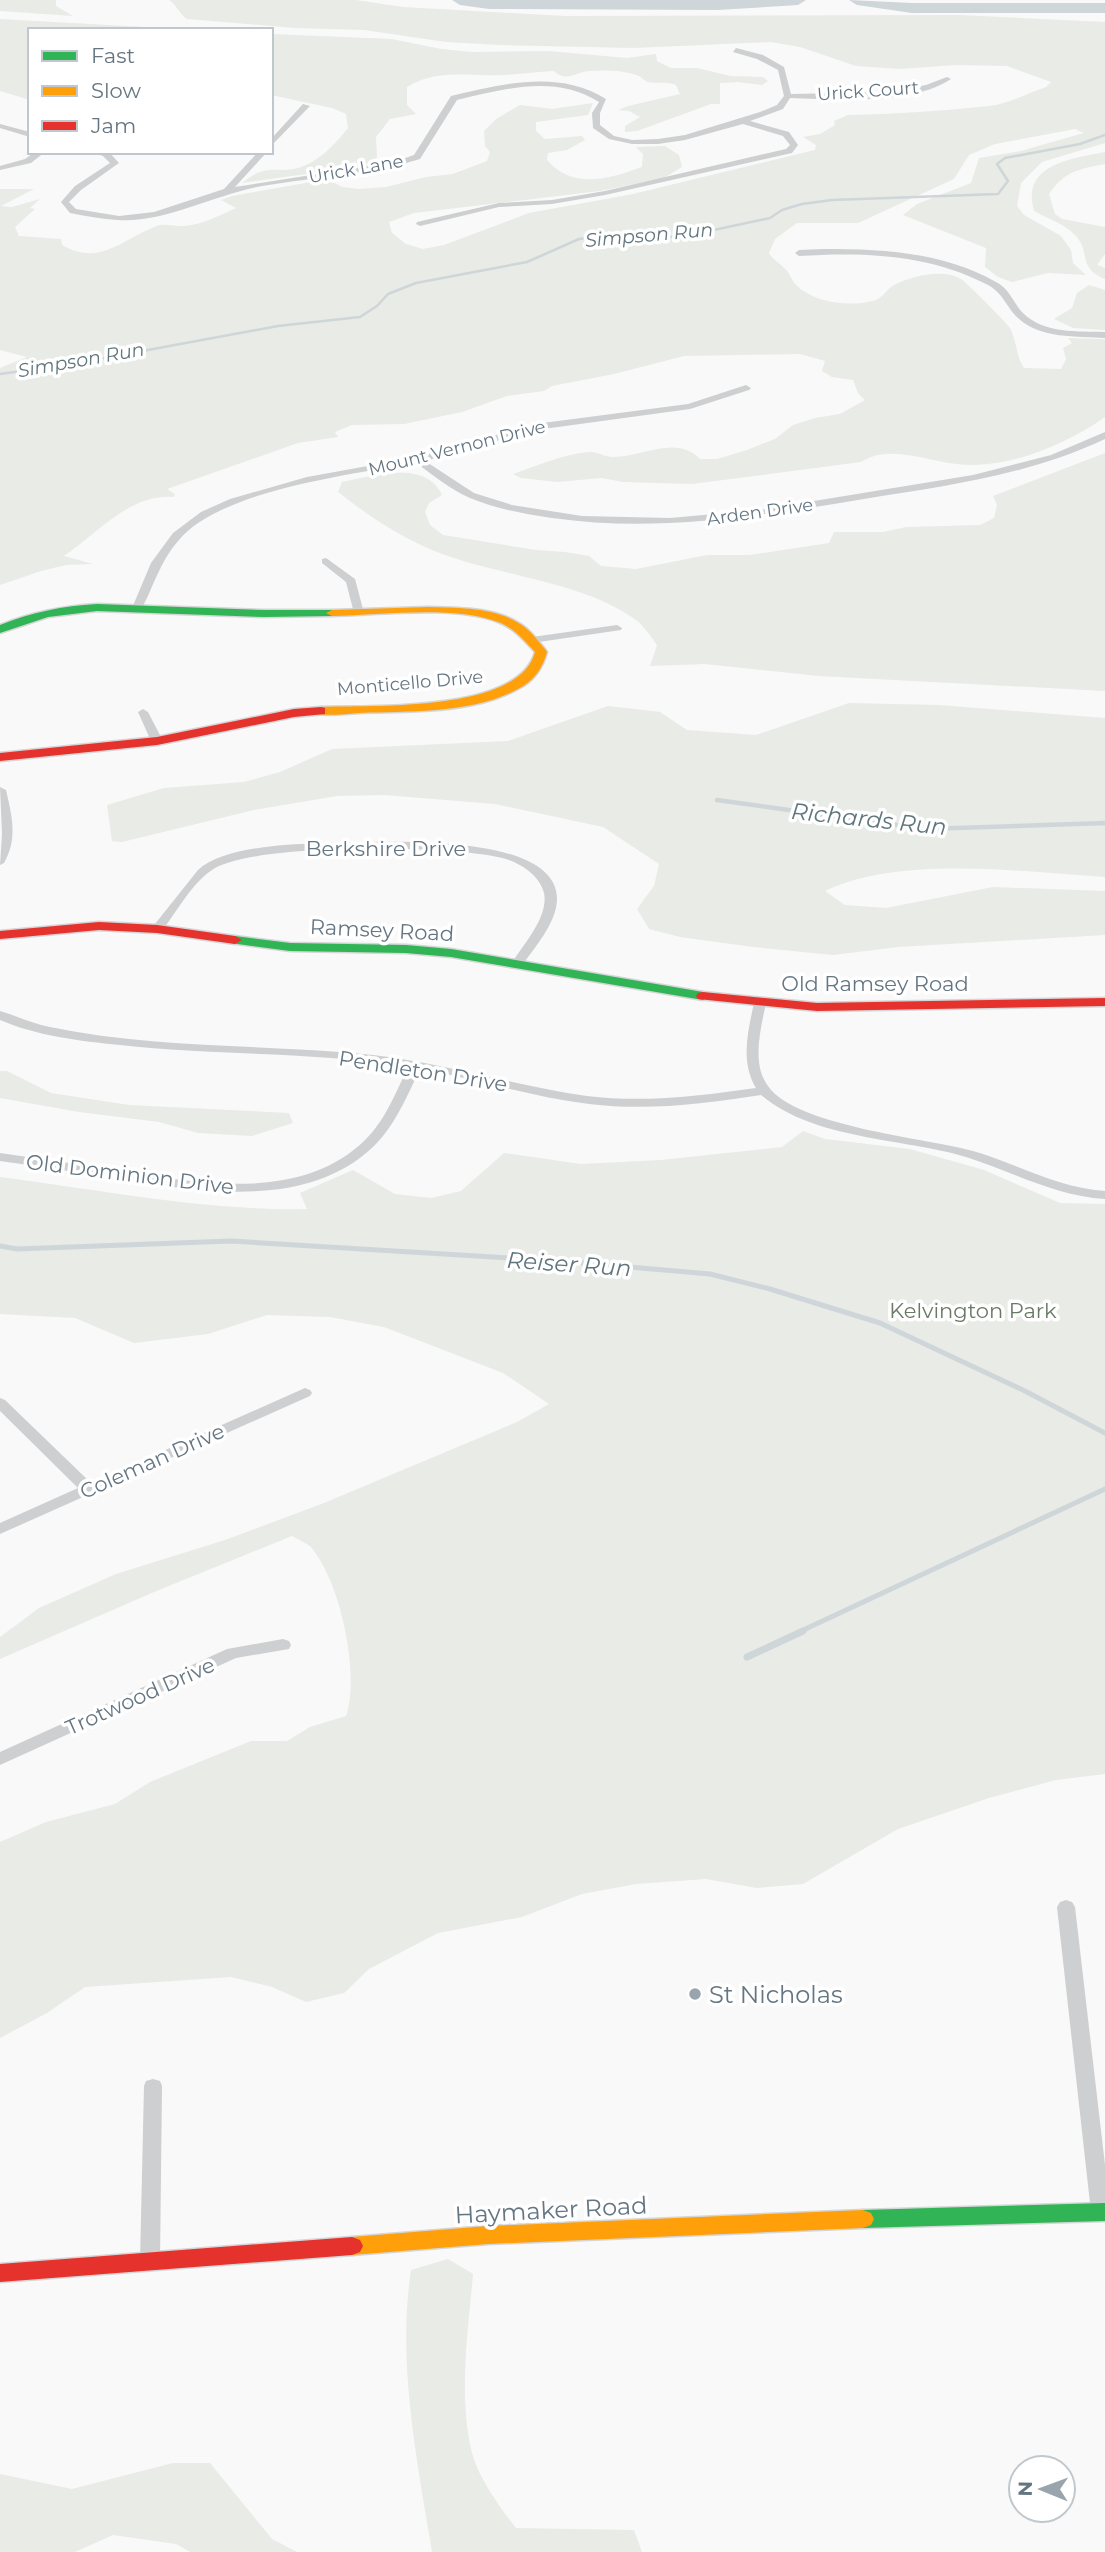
<svg xmlns="http://www.w3.org/2000/svg" width="1105" height="2552" font-family="Montserrat,sans-serif">
	<rect width="100%" height="100%" fill="#f9f9f9"/>
	<!-- green -->
	<g fill="#e8ebe6">
		<path d="M0,0h56v6l17,10 -73,-5z"/>
		<path d="M169,0h187l47,7 163,9 394,-1 145,7v121l-63,19 -21,21 -4,23 7,9 37,21 10,14 2,13 13,12 -38,-2 -36,9 -14,-5 -13,-10 1,-19 -83,-33 14,-11 54,-21 8,-25 42,-7 63,-18 -9,-4 -80,15 -26,11 -15,24 -96,44h-61l-22,16 -6,14c4,7 10,9 15,15 6,4 7,12 12,17 18,18 53,22 77,16 9,-2 13,-11 21,-16 17,-9 50,-17 67,-6 5,3 48,46 49,49 7,14 6,28 14,40l37,1 5,-10 -3,-11 9,-5 -4,-5 37,1v78c-35,25 -86,47 -130,48 -38,2 -82,-24 -114,-3l-169,22 -69,-2 -21,-4 -45,4 -36,-4 -8,-4c24,-8 53,-21 78,-22 7,0 14,5 21,5 29,1 63,-23 88,2h17l30,-9 28,-11 18,-14 22,-7 25,-4 25,-14 -7,-7 -5,-13 -21,-3 -10,-6 3,-10 -25,-7 -116,2 -70,18 -62,12 -8,5 -37,5 -45,16 -58,12 -52,1 -17,7 3,5 -40,6 -131,46 8,5 -1,3c-44,-4 -76,36 -110,59l29,8 -27,1 -25,6 -41,14v-217l27,-11 -27,-7v-161h34l-33,17 11,1 28,-8 -10,9 5,1 -20,18 4,9 42,3 1,6c38,22 60,-6 95,-19 9,-3 19,1 27,0 18,-1 36,-11 52,-18l-15,-8 11,-4 79,-14 20,-1 11,6 17,2 27,-2 40,-10 27,-3 34,-13 3,-9 -5,-6 -1,-15 12,-12 24,-14 32,4 41,-6 -5,12 -52,7v9l9,8 37,-3 3,4 -18,10 -19,3 -1,7c26,30 62,19 95,7l1,-13 -7,-7 29,-1 14,9 3,12 -18,11 -64,13 -186,22 -25,9 3,11 14,11 17,5 21,-4 85,-32 104,-19 182,-44 1,-5 -13,-8 17,-3 15,-9 -1,-4 14,-6c47,-1 94,-4 141,-9 19,-2 39,-13 57,-19l5,-5 -44,-16 -51,-1 -56,4 -44,-3 -56,-19 -29,-5 -137,6 -134,-3 -54,-3 -82,-12 -69,-2 -108,-9c-8,-5 -10,-14 -18,-19z"/>
		<path d="M0,19l163,9v2h-133v70l-30,-9z"/>
		<path d="M271,34l121,5 49,10 32,3 75,-1 79,7 29,-4 1,7 14,7h26l33,8 33,1 5,4 -6,4 -24,-3 -18,1v21h-9l-74,27 -12,1v-6l15,-9 -11,-6 -11,-1 10,-4 52,-12 -4,-9c-10,-4 -18,-1 -28,-3 -2,0 -7,-5 -9,-6 -14,-6 -34,-6 -50,-5 -14,1 -22,12 -35,0 -17,1 -33,3 -50,4 -34,2 -66,-7 -97,12v18l9,9 -26,5 -14,18 1,20 -6,8 -129,18c27,-23 38,-6 64,-18 16,-7 31,-23 42,-37l-2,-14 -14,-6 -61,-13z"/>
		<path d="M1105,152v12c-26,5 -40,7 -56,30l6,20 7,5 43,8v27l-8,11 8,3v11c-29,-12 -13,-28 -31,-45 -9,-10 -28,-16 -40,-23 -13,-47 37,-52 71,-59z"/>
		<path d="M1089,285l16,5v40l-32,-2 -19,-9 18,-11 5,-15z"/>
		<path d="M1105,453v238l-287,-15 -113,-12 -55,2 7,-21c-6,-8 -13,-19 -21,-25 -49,-36 -125,-43 -182,-62 -42,-13 -82,-39 -116,-66l4,-10c30,-6 84,-23 100,13l-13,8 -4,9 5,13 13,10 93,15 29,2 24,4 12,10 35,3 71,-14h43l79,-12 5,-11h49l23,-5 74,-2 14,-7 3,-13 -4,-9z"/>
		<path d="M849,703l90,2 166,13v159c-82,-5 -205,-22 -280,14l20,14 41,3 107,-21 112,4v44l-207,12 -65,8 -80,-8 -73,-10 -31,-8 -12,-20 17,-23 5,-22 -56,-37 -108,-23 -111,-9 -47,1 -83,14 -132,32 -10,-1 -5,-36 57,-17 80,-6 36,-10 52,-23 176,-8 100,-35 52,6 27,18 69,5z"/>
		<path d="M0,1071h7l44,22 78,12 160,8 4,10 -41,13 -54,-3 -39,-11 -80,-10 -79,-14z"/>
		<path d="M803,1131l22,8 85,10 74,21 76,33 45,1v570l-49,6 -67,18 -91,31 -95,55 -46,4 -51,-9 -70,5 -54,10 -60,23 -84,16 -69,36 -25,24 -38,9 -34,-15 -41,-10 -146,10 -38,26 -47,25v-196l46,-20 69,-18 35,-22 101,-41h36l23,-14 36,-11c14,-41 -5,-130 -32,-165 -4,-7 -15,-11 -22,-15l-138,56 -154,67v-22l39,-29 77,-34 109,-34 99,-37 193,-81 32,-18 -46,-31 -119,-46 -54,-10 -63,-2 -59,19 -74,9 -59,-25 -75,-4v-137c102,13 204,34 307,32l-7,-16 53,-23 42,24 36,4 30,-7 43,-38 77,11 80,-4 121,-13z"/>
		<path d="M448,2259l25,15c-5,58 -15,122 -1,179 6,24 29,56 44,75l118,2 8,22h-210c-15,-92 -35,-189 -21,-282z"/>
		<path d="M173,2463h37l62,76 25,13h-107l-14,-8 -63,-9 -38,17h-75v-78l72,15z"/>
	</g>
	<g fill="none" stroke-linecap="round" stroke-linejoin="round">
		<!-- stream-far3 -->
		<path stroke="#ced6d9" stroke-width="2.5" d="M0,374l72,-10 206,-38 82,-9 17,-11 11,-12 28,-11 111,-21 52,-23 28,-4 54,3 34,-4 75,-16 12,-8 20,-6 30,-4 166,-6 10,-13 -11,-17 8,-6 75,-14 25,-9"/>
		<!-- stream-far2 -->
		<path stroke="#ced6d9" stroke-width="4.5" d="M717,800l208,29 180,-6"/>
		<!-- stream-far1 -->
		<g stroke="#ced6d9" stroke-width="5">
			<path d="M0,1246l17,3 214,-8 329,20 150,13 60,15 110,34 145,68 80,42"/>
			<path d="M799,1632l306,-143"/>
		</g>
		<!-- stream -->
		<path stroke="#ced6d9" stroke-width="7" d="M747,1657l56,-26"/>
		<!-- river -->
		<g fill="#ced6d9" fill-rule="evenodd">
			<path d="M452,0h354l-8,5 -80,5 -229,-1 -29,-4z"/>
			<path d="M849,0l63,3h193v10h-193l-55,-8z"/>
		</g>
		<defs>
			<g id="fast">
				<path d="M97,604l167,6h68l6,3 -6,3 -68,1 -167,-6 -49,6 -48,16v-8c32,-13 63,-19 97,-21z"/>
				<path d="M235,936l55,7 116,2 45,4 252,43 7,4 -7,4 -252,-43 -45,-4 -116,-2 -60,-8 -2,-3z"/>
				<path d="M1105,2203v18l-242,7 -8,-3 -3,-6 3,-6 8,-3z"/>
			</g>
			<g id="slow">
				<path d="M429,607c31,1 67,0 93,18 9,6 16,16 23,24l2,3c-4,16 -14,30 -29,37 -45,25 -108,22 -158,24 -14,1 -30,3 -43,1v-6l4,-1c51,-2 198,6 214,-55 -11,-12 -21,-24 -37,-30 -44,-17 -118,-7 -166,-6l-6,-3 6,-3z"/>
				<path d="M863,2210l8,3 3,6 -3,6 -8,3 -375,16 -136,11 -8,-3 -3,-6 3,-6 8,-3 136,-11z"/>
			</g>
			<g id="jam">
				<path d="M321,707l4,1v6l-31,3 -137,28 -157,16v-8l157,-16 137,-28z"/>
				<path d="M99,922l58,3 78,11 7,4 -7,4 -78,-11 -58,-3 -99,9v-8z"/>
				<path d="M703,992l114,11 288,-5v8l-288,5 -119,-12 -2,-3 2,-3z"/>
				<path d="M352,2237l8,3 3,6 -3,6 -8,3 -352,27v-18z"/>
			</g>
		</defs>
		<!-- fast casing -->
		<use href="#fast" stroke="#d5d6d7" stroke-width="3"/>
		<!-- slow casing -->
		<use href="#slow" stroke="#d5d6d7" stroke-width="3"/>
		<!-- jam casing -->
		<use href="#jam" stroke="#d5d6d7" stroke-width="3"/>
		<!-- street -->
		<g fill="#cecfd0" fill-rule="evenodd">
			<path d="M736,48l27,7 21,12 7,27 98,-2 37,-7 21,-8 4,2c-41,27 -114,20 -161,19l-7,11 -33,12 39,11 9,13 -6,8 -187,42 -53,9 -53,3 -79,19 -4,-2 1,-2 82,-19 53,-3 53,-9 181,-42 4,-4 -7,-9 -40,-12 -58,16 -27,4h-26l-23,-5 -16,-11 -1,-15 7,-11c-44,-28 -95,-13 -142,-2l-37,59c-51,16 -105,18 -158,27 -46,8 -98,37 -144,34 -16,-1 -33,-4 -48,-7l-9,-11 14,-16 35,-23 -7,-7 -12,-4h18l10,11 -38,27 -12,12 7,7 43,7 35,-4 70,-23 34,-37h9l-32,35 159,-25 20,-7 37,-59c52,-12 107,-27 155,3l-6,14v12l14,11 18,4 26,-1 27,-4 75,-23 17,-7 7,-9 -6,-26 -21,-11 -24,-7z"/>
			<path d="M303,104l7,2 -39,40v-7z"/>
			<path d="M0,124l30,8v5l-30,-9z"/>
			<path d="M35,152h10l-14,11 -31,7v-4l25,-7z"/>
			<path d="M823,249c59,0 120,3 173,33 14,7 17,21 27,31 21,21 55,18 82,19v6c-28,-2 -65,1 -87,-20 -12,-11 -15,-26 -32,-34 -58,-30 -123,-32 -187,-28l-4,-3 4,-3z"/>
			<path d="M746,385l5,3 -2,2 -59,19 -154,21 -111,31 49,32 38,12 70,11 88,2 89,-8 214,-35 78,-20 54,-23v7c-76,36 -159,47 -241,60 -104,17 -207,34 -312,19 -28,-4 -56,-9 -82,-20 -20,-9 -37,-23 -54,-35 -62,11 -196,27 -237,77 -19,21 -25,46 -38,70l-4,1 -5,-3 19,-45 22,-30 28,-21 29,-13 77,-22 110,-20 118,-33 153,-20z"/>
			<path d="M326,558l29,21 9,34 -1,2h-8l-1,-2 -8,-31 -24,-19v-4z"/>
			<path d="M617,625l5,3 -1,2 -89,13 -5,-3 5,-3z"/>
			<path d="M143,709l5,3 15,29 -2,2 -4,1 -6,-3 -13,-29z"/>
			<path d="M0,787l6,3c6,26 12,49 -2,73l-4,2 2,-31z"/>
			<path d="M354,842c42,0 205,-8 203,58 -1,24 -23,48 -36,67l-4,1 -6,-4c12,-19 38,-47 33,-71 -4,-17 -22,-29 -38,-34 -49,-14 -254,-17 -294,11 -21,14 -35,42 -51,62l-4,1 -6,-4 47,-59c30,-28 115,-26 156,-28z"/>
			<path d="M760,999l6,4c-5,25 -15,60 2,83 27,40 157,52 205,65 45,13 84,37 132,40v8c-50,-3 -92,-27 -139,-42 -64,-19 -152,-17 -205,-62 -57,9 -114,16 -172,9 -57,-7 -112,-25 -169,-35 -13,27 -25,57 -47,78 -70,66 -182,43 -267,30 -35,-6 -71,-11 -106,-16v-8c37,5 74,11 110,16 81,13 189,36 255,-29 20,-19 31,-48 43,-73 -95,-16 -193,-11 -288,-22 -40,-4 -83,-9 -120,-25v-9c17,5 33,13 50,16 106,22 216,17 323,28 72,8 142,31 214,41 56,7 113,0 169,-8 -16,-26 -8,-57 -2,-85z"/>
			<path d="M305,1388l5,2 2,3 -2,3 -310,138v-11l78,-35 -78,-77v-13l5,2 86,83z"/>
			<path d="M283,1639l6,2 2,4 -2,4 -53,9 -236,107v-13l227,-103z"/>
			<path d="M1066,1900l6,2 3,5 30,258v54l-11,-1 -3,-6 -34,-305 3,-5z"/>
			<path d="M153,2079l7,2 2,5 -2,175 -3,6 -7,2 -7,-2 -3,-6 4,-175 2,-5z"/>
		</g>
		<!-- fast -->
		<use href="#fast" fill="#30b455" fill-rule="evenodd"/>
		<!-- slow -->
		<use href="#slow" fill="#ff9f0a" fill-rule="evenodd"/>
		<!-- jam -->
		<use href="#jam" fill="#e5322d" fill-rule="evenodd"/>
	</g>
	<!-- markers -->
	<circle fill="#99a4ac" stroke="#fff" stroke-width="2.5" cx="695" cy="1994" r="7"/>
	<g text-anchor="middle" dominant-baseline="central" stroke-width="7" stroke-linejoin="round" paint-order="stroke">
		<!-- far-street labels -->
		<g font-size="18" fill="#657683" stroke="#fff">
			<text transform="translate(868 91) rotate(-4)">Urick Court</text>
			<text transform="translate(356 169) rotate(-10)">Urick Lane</text>
			<text transform="translate(457 448) rotate(-14)">Mount Vernon Drive</text>
			<text transform="translate(760 512) rotate(-8)">Arden Drive</text>
			<text transform="translate(410 683) rotate(-5)">Monticello Drive</text>
		</g>
		<!-- far-water labels -->
		<g font-size="19" font-style="italic" fill="#60757c" stroke="#fff">
			<text transform="translate(649 235) rotate(-5)">Simpson Run</text>
			<text transform="translate(81 360) rotate(-10)">Simpson Run</text>
		</g>
		<!-- street labels -->
		<g font-size="21" fill="#657683" stroke="#fff">
			<text x="386" y="848">Berkshire Drive</text>
			<text transform="translate(382 930) rotate(3)">Ramsey Road</text>
			<text x="875" y="983">Old Ramsey Road</text>
			<text transform="translate(423 1071) rotate(9)">Pendleton Drive</text>
			<text transform="translate(130 1174) rotate(7)">Old Dominion Drive</text>
			<text transform="translate(152 1461) rotate(-24)">Coleman Drive</text>
			<text transform="translate(140 1696) rotate(-24)">Trotwood Drive</text>
		</g>
		<!-- park labels -->
		<g font-size="21" fill="#687a64" stroke="#fff">
			<text x="973" y="1310">Kelvington Park</text>
		</g>
		<!-- water labels -->
		<g font-size="23" font-style="italic" fill="#60757c" stroke="#fff">
			<text transform="translate(869 819) rotate(6)">Richards Run</text>
			<text transform="translate(569 1264) rotate(4)">Reiser Run</text>
		</g>
		<!-- near-poi labels -->
		<g font-size="24" fill="#657683" stroke="#fff" text-anchor="start">
			<text x="709" y="1994">St Nicholas</text>
		</g>
		<!-- near-street labels -->
		<g font-size="24" fill="#657683" stroke="#fff">
			<text transform="translate(551 2210) rotate(-3)">Haymaker Road</text>
		</g>
	</g>
	<!-- legend -->
	<rect x="28" y="28" width="245" height="126" fill="#ffffff" stroke="#c1c8cd" stroke-width="2"/>
	<rect x="42" y="51" width="35" height="10" fill="#30b455" stroke="#c1c8cd" stroke-width="2"/>
	<text x="91" y="63" font-size="21" fill="#657683">Fast</text>
	<rect x="42" y="86" width="35" height="10" fill="#ff9f0a" stroke="#c1c8cd" stroke-width="2"/>
	<text x="91" y="98" font-size="21" fill="#657683">Slow</text>
	<rect x="42" y="121" width="35" height="10" fill="#e5322d" stroke="#c1c8cd" stroke-width="2"/>
	<text x="91" y="133" font-size="21" fill="#657683">Jam</text>
	<!-- north arrow -->
	<g transform="translate(1042 2489) rotate(271)"><circle r="33" fill="#ffffff" stroke="#c1c8cd" stroke-width="2"/>
	<path d="M0-5L12 26L0 18L-12 26Z" fill="#99a4ac"/>
	<text y="-10" font-size="19" font-weight="bold" text-anchor="middle" fill="#657683">N</text>
	</g>
</svg>
